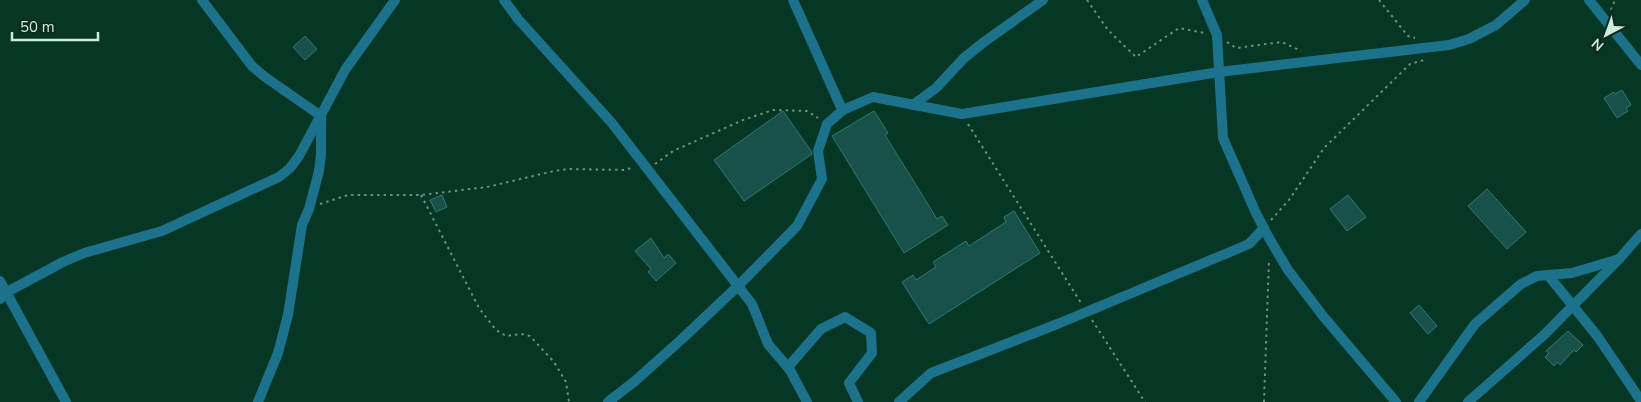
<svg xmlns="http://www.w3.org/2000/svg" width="1641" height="402" font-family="'Nunito Sans',sans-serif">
	<rect width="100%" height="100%" fill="#063725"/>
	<!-- building -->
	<g fill="#17514a" stroke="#2f7970">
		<path d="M305,36l12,13 -12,11 -12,-13z"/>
		<path d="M1622,90l9,15 -5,3 2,3 -11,7 -13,-20 10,-6 1,2z"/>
		<path d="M783,111l28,40 1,3 -68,47 -30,-41z"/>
		<path d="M874,111l14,22 -3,2 52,84 5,-3 6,9 -44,28 -72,-117z"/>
		<path d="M1487,189l39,43 -19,17 -39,-43z"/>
		<path d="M442,195l5,12 -11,5 -6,-12z"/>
		<path d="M1348,195l18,22 -19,14 -17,-22z"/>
		<path d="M1014,211l26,42 -111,71 -27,-42 11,-7 3,5 20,-13 -3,-5 33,-21 3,5 37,-24 -2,-5z"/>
		<path d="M651,238l13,20 4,-4 8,9 -20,18 -8,-9 3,-3 -16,-18z"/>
		<path d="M1419,305l18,21 -9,8 -18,-21z"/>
		<path d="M1568,331l15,14 -7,7 -2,-2 -14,15 -3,-3 -3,4 -9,-9 4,-4 -3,-2z"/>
	</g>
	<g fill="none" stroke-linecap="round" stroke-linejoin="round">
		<!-- path -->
		<g stroke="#69907f" stroke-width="2" stroke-dasharray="2.5 4" stroke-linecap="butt">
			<path d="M1087,0l21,30 28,27 43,-29 26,5"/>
			<path d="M1379,0l29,36 7,2"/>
			<path d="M1611,10l4,-10"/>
			<path d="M1227,42l9,6 46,-6 19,9"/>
			<path d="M968,124l113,179"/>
			<path d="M655,164l18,-13 70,-31 30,-10 34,1 11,7"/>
			<path d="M421,195l58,113 17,22 10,6 15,-2 9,2 24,26 12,20 3,20"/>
			<path d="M320,204l28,-9h73l66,-8 67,-16 14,-2 57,1 9,-3"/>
			<path d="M1271,220l18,-20 35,-52 86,-84 14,-4"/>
			<path d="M1092,320l53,82"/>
			<path d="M1264,402l5,-143"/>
		</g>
		<!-- minor -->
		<g stroke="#1c718b" stroke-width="10">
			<path d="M202,0l50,66 13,11 56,39v39l-2,16 -10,38 -7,16 -14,90 -10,38 -20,49"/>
			<path d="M504,0l14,19 93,103 141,182 16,40 22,26 17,32"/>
			<path d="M793,0l47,105 3,5"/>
			<path d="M1202,0l15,35 6,103 32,73 14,27 19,32 35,46 73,86"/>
			<path d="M1589,0l52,65"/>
			<path d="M913,105l23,-17 28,-30 20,-16 59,-42"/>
			<path d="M1548,275l50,62 43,64"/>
			<path d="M0,281l66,121"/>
			<path d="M0,299l7,-7 56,-30 21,-9 78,-22 117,-54 11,-9 9,-12 46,-86 50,-70"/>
			<path d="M788,367l33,-38 24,-12 26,16 1,20 -23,30 9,19"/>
			<path d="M608,402l27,-21 48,-43 54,-51 60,-61 25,-47 -4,-28 9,-27 16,-14 30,-13 89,17 257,-42 230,-27 20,-6 27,-14 29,-25"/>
			<path d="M899,402l32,-29 129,-50 189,-79 15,-16"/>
			<path d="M1419,402l56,-78 46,-40 16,-8 35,-3 47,-14"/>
			<path d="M1468,402l77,-68 74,-75 22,-25"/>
		</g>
	</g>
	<!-- north arrow -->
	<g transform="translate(1606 35) rotate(221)" stroke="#0b2b1e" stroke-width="4" paint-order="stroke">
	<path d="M0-4L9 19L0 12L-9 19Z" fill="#ceecdc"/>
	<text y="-8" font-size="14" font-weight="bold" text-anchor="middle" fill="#ceecdc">N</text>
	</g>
	<!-- scale -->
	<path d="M12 32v8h86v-8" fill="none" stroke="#ceecdc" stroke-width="2.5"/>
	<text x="20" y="32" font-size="15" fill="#ceecdc" stroke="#0b2b1e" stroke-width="4" paint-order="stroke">50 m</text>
</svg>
